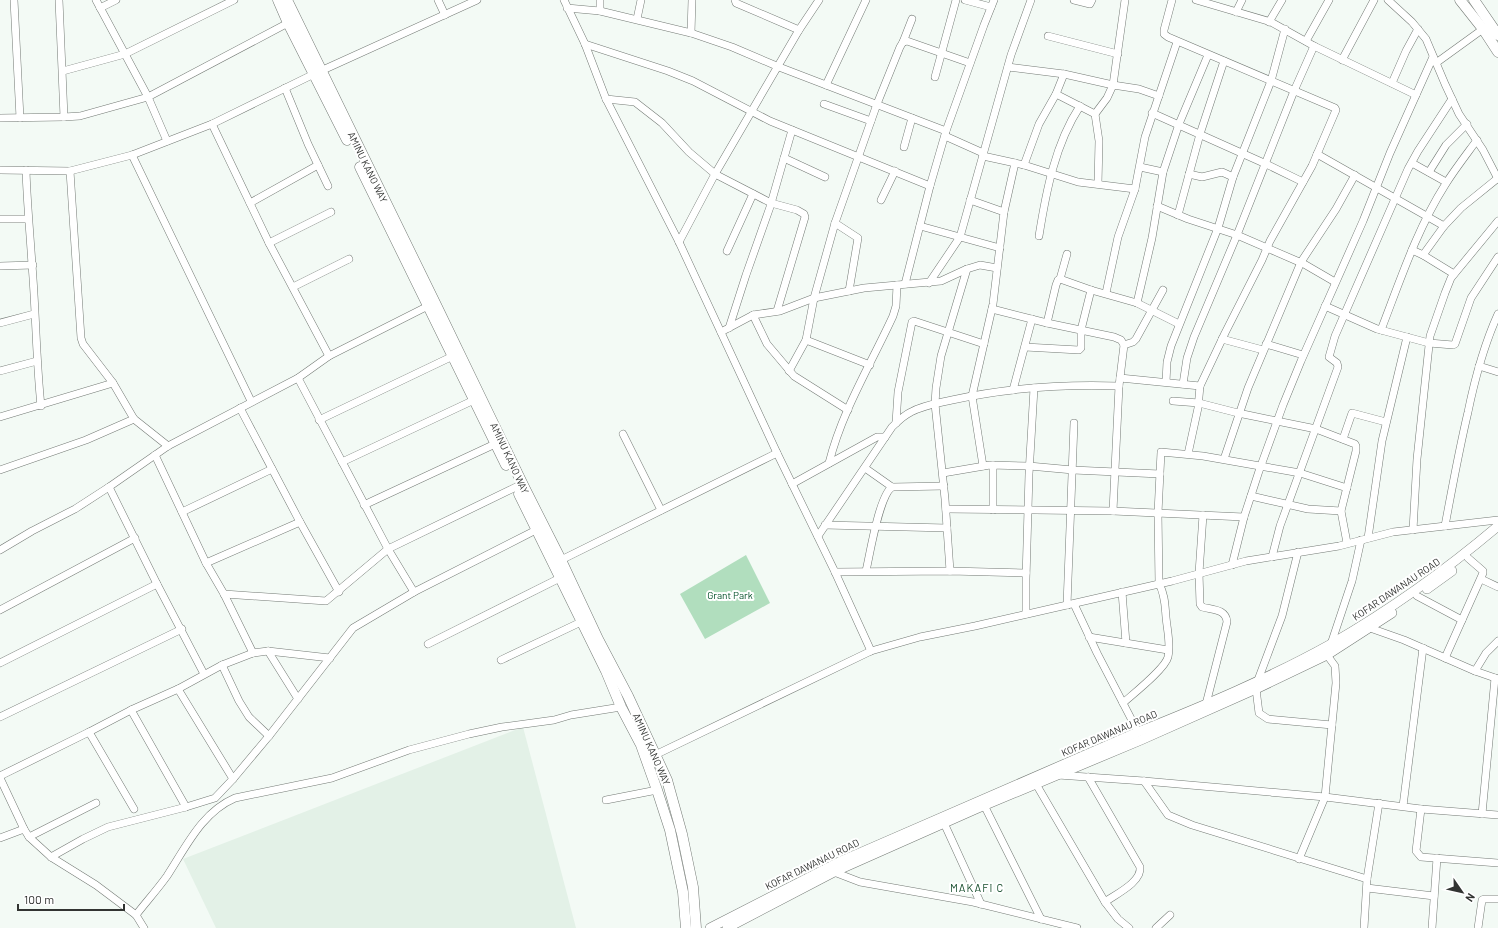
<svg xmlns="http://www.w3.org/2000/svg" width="1498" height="928" font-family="Barlow,sans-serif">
	<rect width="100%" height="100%" fill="#f3faf5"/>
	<!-- built -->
	<path fill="#e3f1e7" d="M523,727l53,201h-360l-33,-69z"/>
	<!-- green -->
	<path fill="#b1debe" d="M746,555l24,48 -65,36 -25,-45z"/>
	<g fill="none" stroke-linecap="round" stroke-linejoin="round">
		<defs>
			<g id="minor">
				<path d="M14,0l6,118"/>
				<path d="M59,0l5,117"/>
				<path d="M96,0l52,97 19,44"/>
				<path d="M438,0l7,15"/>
				<path d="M564,0l21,44 21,55 73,143 98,211 58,119 36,79"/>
				<path d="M735,0l1,3 63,27"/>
				<path d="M965,0l26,7"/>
				<path d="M1074,0l16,4 2,-4"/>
				<path d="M1172,0l-8,30v4l4,3 167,71 1,2 -24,56 -42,75 -8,19 -37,73 -25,53 -2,22 -10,46"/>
				<path d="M1196,0l75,22 43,24 102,49"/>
				<path d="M1388,0l24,22 14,17 19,45 14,30 24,36 15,29"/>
				<path d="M100,8l16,-8"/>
				<path d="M567,8l33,3 91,22 41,14 47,20 167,64"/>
				<path d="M600,11v-11"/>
				<path d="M1236,12l6,-12"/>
				<path d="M637,19l4,-19"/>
				<path d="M1269,22l13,-22"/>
				<path d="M691,33l1,-33"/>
				<path d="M1048,36l70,18"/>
				<path d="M1306,41l23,-41"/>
				<path d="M903,42l9,-23"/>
				<path d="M585,44l83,27 25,10 77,40 160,65"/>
				<path d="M1342,60l32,-60"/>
				<path d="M1436,63l47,-34"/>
				<path d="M1008,67l56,7 49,11 12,-85"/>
				<path d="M63,71l62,-17 109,-54"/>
				<path d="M935,77l21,-77"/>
				<path d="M1392,83l14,-32 12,-22"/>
				<path d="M826,85l40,-85"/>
				<path d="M285,88l23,56 20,42"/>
				<path d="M1056,94l39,20 4,27 -1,43"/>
				<path d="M606,99l29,3 27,21 27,29 26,22 56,29 26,7 7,4 1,3 -28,94"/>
				<path d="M824,104l47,17"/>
				<path d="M1152,113l114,51 37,18"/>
				<path d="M1095,114l12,-16 6,-13 26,4 20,7"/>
				<path d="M0,118l64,-1 16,-1 68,-19 140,-74"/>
				<path d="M212,124l57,119 60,113"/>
				<path d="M945,136l38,17"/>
				<path d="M904,147l8,-29"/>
				<path d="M1317,154l127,72"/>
				<path d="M132,155l119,246"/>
				<path d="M983,156l41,9 54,17 57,7"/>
				<path d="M784,158l41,19"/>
				<path d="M1412,163l34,19"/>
				<path d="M1024,165l15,-41 17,-30 8,-20"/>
				<path d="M1140,167l23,5"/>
				<path d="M0,170l70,1 62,-16 80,-31 102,-50 163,-74"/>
				<path d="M26,170c1,32 4,63 6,95 4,47 4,94 9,141"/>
				<path d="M70,171l11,167 2,6 30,39 21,36 34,27"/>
				<path d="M1429,172l17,-27 21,-21"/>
				<path d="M1189,174l13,3 20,-5 11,5"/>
				<path d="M881,200l14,-29"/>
				<path d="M970,200l34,12 -11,92 -21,92 11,70"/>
				<path d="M250,203l68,-38"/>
				<path d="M1157,206l31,13 49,16 67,29 31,18"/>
				<path d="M1004,212l11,-49"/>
				<path d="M1178,215l22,-81 24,-73"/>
				<path d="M0,219h28"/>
				<path d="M835,223l23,15 -9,53"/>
				<path d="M920,226l80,22"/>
				<path d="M1039,236c7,-44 16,-92 41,-130"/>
				<path d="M679,242l36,-68 84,-144 20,-30"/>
				<path d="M269,243l62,-31"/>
				<path d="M1412,250l11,5 31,19"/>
				<path d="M727,251l26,-57"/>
				<path d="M1423,255l21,-29 17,-18 37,-30"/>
				<path d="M0,266l33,-1"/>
				<path d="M1060,279l7,-25"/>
				<path d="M929,283l31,-46 51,-182 20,-55"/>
				<path d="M905,284l25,-98 16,-55 38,-106 10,-25"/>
				<path d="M293,287l56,-28"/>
				<path d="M1106,293l12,-56 17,-48 10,-52 32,-95"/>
				<path d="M1137,303l15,-65 11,-66 16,-48 29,-69"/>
				<path d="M1325,306l52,23 52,14 24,2 2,-1 16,-46 27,-41"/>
				<path d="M992,309l55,14 67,14 7,3 3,5 -5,41 -6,125"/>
				<path d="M753,315l14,29 27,32 54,34"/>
				<path d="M0,323l34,-9"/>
				<path d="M1047,323l9,-38 2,-5 2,-1 31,11 46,13 42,21"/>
				<path d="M729,328l17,-53 24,-68 22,-77"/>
				<path d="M1381,330c19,-49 36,-101 64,-145 10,-16 21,-30 32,-45"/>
				<path d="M721,332l32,-17 27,-4 34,-13 50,-10 77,-7 26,-12 13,-4 17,3"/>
				<path d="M1222,339l41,11"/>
				<path d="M806,340l64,25"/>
				<path d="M1266,344l37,11"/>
				<path d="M1124,345l9,-3 3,-3 27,-49"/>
				<path d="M1025,347l54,3 2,-2v-18l10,-40"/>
				<path d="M1479,366l19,6"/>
				<path d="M0,371l37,-10"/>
				<path d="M789,371l17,-31 8,-42 21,-75 42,-119 23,-57 3,-5 4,-1 63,22"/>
				<path d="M298,378l90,171 26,43"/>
				<path d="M1120,378l80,8"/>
				<path d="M1166,382l1,-20 4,-16 47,-118 15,-51 38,-96 14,-52"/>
				<path d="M1183,384l4,-26 7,-21 43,-102 57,-144 20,-45"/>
				<path d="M1013,390l19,-71"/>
				<path d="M1173,401l26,2 39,10 78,16 39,15 1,2v5l-15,60 6,32"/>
				<path d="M240,408l60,114 39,70"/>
				<path d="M0,417l113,-34"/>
				<path d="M319,420l134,-64"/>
				<path d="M896,423l2,-31 14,-70 2,-1 70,23"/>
				<path d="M623,434l38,76"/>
				<path d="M1343,439l9,-26 34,9"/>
				<path d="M155,455l51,108 18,31 29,59"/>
				<path d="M1224,459l24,-71 53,-126 35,-53 19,-34"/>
				<path d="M342,462l132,-62"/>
				<path d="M829,463c13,-52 42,-99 64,-147l3,-10 1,-21"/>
				<path d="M865,468l27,19"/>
				<path d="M0,470l86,-30 48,-21"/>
				<path d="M943,473l47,-8 39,1 44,4 87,4"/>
				<path d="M792,484l85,-47h8"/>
				<path d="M109,487l48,97 47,90"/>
				<path d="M1251,496l57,13 33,2"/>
				<path d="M364,505l131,-61"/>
				<path d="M946,509l167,2 131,6"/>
				<path d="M993,510v-45"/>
				<path d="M182,512l90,-43"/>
				<path d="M1203,515l-4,58 1,31 2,3c11,3 24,2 25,15l-21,82"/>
				<path d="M825,525l122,3"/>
				<path d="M1445,526c7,-38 14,-76 23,-114 7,-34 16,-67 30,-98"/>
				<path d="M1413,530l4,-71 13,-123 15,-43 6,-15 47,-57"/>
				<path d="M818,536l74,-109c6,-6 12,-12 19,-15 13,-7 28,-9 41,-12 55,-12 111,-16 167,-14"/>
				<path d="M1368,538l14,-97 25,-104"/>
				<path d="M0,550l32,-19 43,-22 34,-22 59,-41 130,-68 31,-22 99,-50"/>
				<path d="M1272,557l8,-31 58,-159 -1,-4 -8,-6 6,-21 73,-167 10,-18 34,-52"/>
				<path d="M557,562l220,-109"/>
				<path d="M206,563l94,-41"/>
				<path d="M1232,565l12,-48 15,-46 24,-66 18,-44 62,-140 27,-68 43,-96"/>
				<path d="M866,571c4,-17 13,-75 26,-84l52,-1"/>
				<path d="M950,571l-5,-72 -10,-95 1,-16 5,-32 26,-87"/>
				<path d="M835,572l115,-1 76,2"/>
				<path d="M1481,579l17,8"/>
				<path d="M1122,592l4,51"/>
				<path d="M224,594l102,7 62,-52 128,-62"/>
				<path d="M1417,596l45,24"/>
				<path d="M1074,604l23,49 41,79"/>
				<path d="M1067,605l7,-182"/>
				<path d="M0,610l135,-72"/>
				<path d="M1026,614v-35l3,-105 5,-86"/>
				<path d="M1370,628l34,12 71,31 23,8"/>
				<path d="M1089,637l79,13"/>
				<path d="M428,644l132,-66"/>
				<path d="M1331,644l21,-63 9,-41"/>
				<path d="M268,651l30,48"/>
				<path d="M1445,658l38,-85v-2l-15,-13"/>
				<path d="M501,660l80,-38"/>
				<path d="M0,663l157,-79"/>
				<path d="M222,665l17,36 10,16 20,19"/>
				<path d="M1475,671l11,-18 12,-12"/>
				<path d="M1258,680l24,-64 16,-64"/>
				<path d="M178,689l55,90"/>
				<path d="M1256,689l3,24 9,6 64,6"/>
				<path d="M1123,703c10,-9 42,-34 45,-46 3,-12 -1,-28 -2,-40 -1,-11 -1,-23 -7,-33l-1,-71 3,-61 42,4 97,17 47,15"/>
				<path d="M131,710l55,97"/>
				<path d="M0,717l182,-88"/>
				<path d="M89,732l45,77"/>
				<path d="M655,755l216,-104 49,-14 55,-11 197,-45 74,-20 93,-15 54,-14 105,-12"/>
				<path d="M1058,775l86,6 181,16 96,12 77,6"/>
				<path d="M0,776l89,-44 42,-22 47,-21 44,-24 31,-12 15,-2 62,7"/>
				<path d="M1088,777l52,90c2,15 -24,27 -35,35"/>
				<path d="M0,778l24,51 5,8 22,20 45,28 40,30 8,13"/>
				<path d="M1144,781l24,34 24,10 175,54 -3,49"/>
				<path d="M1036,784l69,118 13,17 11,9"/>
				<path d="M606,800l51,-10"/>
				<path d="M984,805l57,114"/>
				<path d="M1403,806l20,-158"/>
				<path d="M1421,809l-5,42 5,6 77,6"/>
				<path d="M1482,814l13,-136"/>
				<path d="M944,823l37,81"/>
				<path d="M29,837l67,-34"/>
				<path d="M0,838l24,-9"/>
				<path d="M51,857l32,-18 25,-12 78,-20 29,-9 18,-19 36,-43 84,-108 61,-36 122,-62"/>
				<path d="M1299,859l26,-62 11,-114 -1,-17 -8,-11"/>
				<path d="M834,872l26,10 113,20 104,26"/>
				<path d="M1367,879l12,-76"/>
				<path d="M1367,888l67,8"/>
				<path d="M136,915c10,-13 21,-25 31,-39 19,-29 35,-64 68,-78l97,-20 77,-28 60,-16 33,-7 52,-7 17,-5 50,-8"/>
				<path d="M1156,928l14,-13"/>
				<path d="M1432,928l5,-70"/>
				<path d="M1478,928l4,-28 2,-1h14"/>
			</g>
			<g id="tertiary">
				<path d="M1427,589l25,-18"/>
				<path d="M710,928l129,-66 299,-130c65,-26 132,-54 193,-88 59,-34 115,-74 167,-118"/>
				<path d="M727,928l107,-56 142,-63 165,-69 115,-51 71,-34 65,-42"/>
			</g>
			<g id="secondary">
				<path d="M278,0l10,23 59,117"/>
				<path d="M287,0l150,307 87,180 37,73 37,79 30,57 39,84 15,54 11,53 3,41"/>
				<path d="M1460,0l23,29 15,23"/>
				<path d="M1474,0l24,35"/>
				<path d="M360,167l146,298"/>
				<path d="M519,494l87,177 15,36 20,38 16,45 13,40 13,62 3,36"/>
			</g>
		</defs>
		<!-- minor casing -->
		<use href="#minor" stroke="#747a75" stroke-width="8"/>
		<!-- tertiary casing -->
		<use href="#tertiary" stroke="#747a75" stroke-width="10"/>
		<!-- secondary casing -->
		<use href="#secondary" stroke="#747a75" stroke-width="11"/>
		<!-- minor -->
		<use href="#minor" stroke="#fff" stroke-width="7"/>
		<!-- tertiary -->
		<use href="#tertiary" stroke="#fff" stroke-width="9"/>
		<!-- secondary -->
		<use href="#secondary" stroke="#fff" stroke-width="10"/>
	</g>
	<g text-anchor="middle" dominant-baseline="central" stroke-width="4" stroke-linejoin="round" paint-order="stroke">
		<!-- street labels -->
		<g font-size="10" fill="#323432" stroke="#fff">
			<text transform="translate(368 167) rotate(64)">AMINU KANO WAY</text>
			<text transform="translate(510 458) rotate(65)">AMINU KANO WAY</text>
			<text transform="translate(1396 589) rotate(-34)">KOFAR DAWANAU ROAD</text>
			<text transform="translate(1109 733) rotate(-23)">KOFAR DAWANAU ROAD</text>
			<text transform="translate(652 749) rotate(66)">AMINU KANO WAY</text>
			<text transform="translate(812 864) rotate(-26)">KOFAR DAWANAU ROAD</text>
		</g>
		<!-- park labels -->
		<g font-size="10" fill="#04512a" stroke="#fff">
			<text x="730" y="595">Grant Park</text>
		</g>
		<!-- neighbourhood labels -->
		<g font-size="11" letter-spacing="1" fill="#184f2e" stroke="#fff">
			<text x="977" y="887">MAKAFI C</text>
		</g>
	</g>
	<!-- north arrow -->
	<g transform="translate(1462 892) rotate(124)" stroke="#ffffff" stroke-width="3" paint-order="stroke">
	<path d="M0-3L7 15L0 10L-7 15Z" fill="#323432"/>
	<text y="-6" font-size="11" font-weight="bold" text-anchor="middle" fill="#323432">N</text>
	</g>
	<!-- scale -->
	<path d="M18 904v6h106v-6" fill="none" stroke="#323432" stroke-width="2"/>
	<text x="24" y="904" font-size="12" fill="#323432" stroke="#ffffff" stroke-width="3" paint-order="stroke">100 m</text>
</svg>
